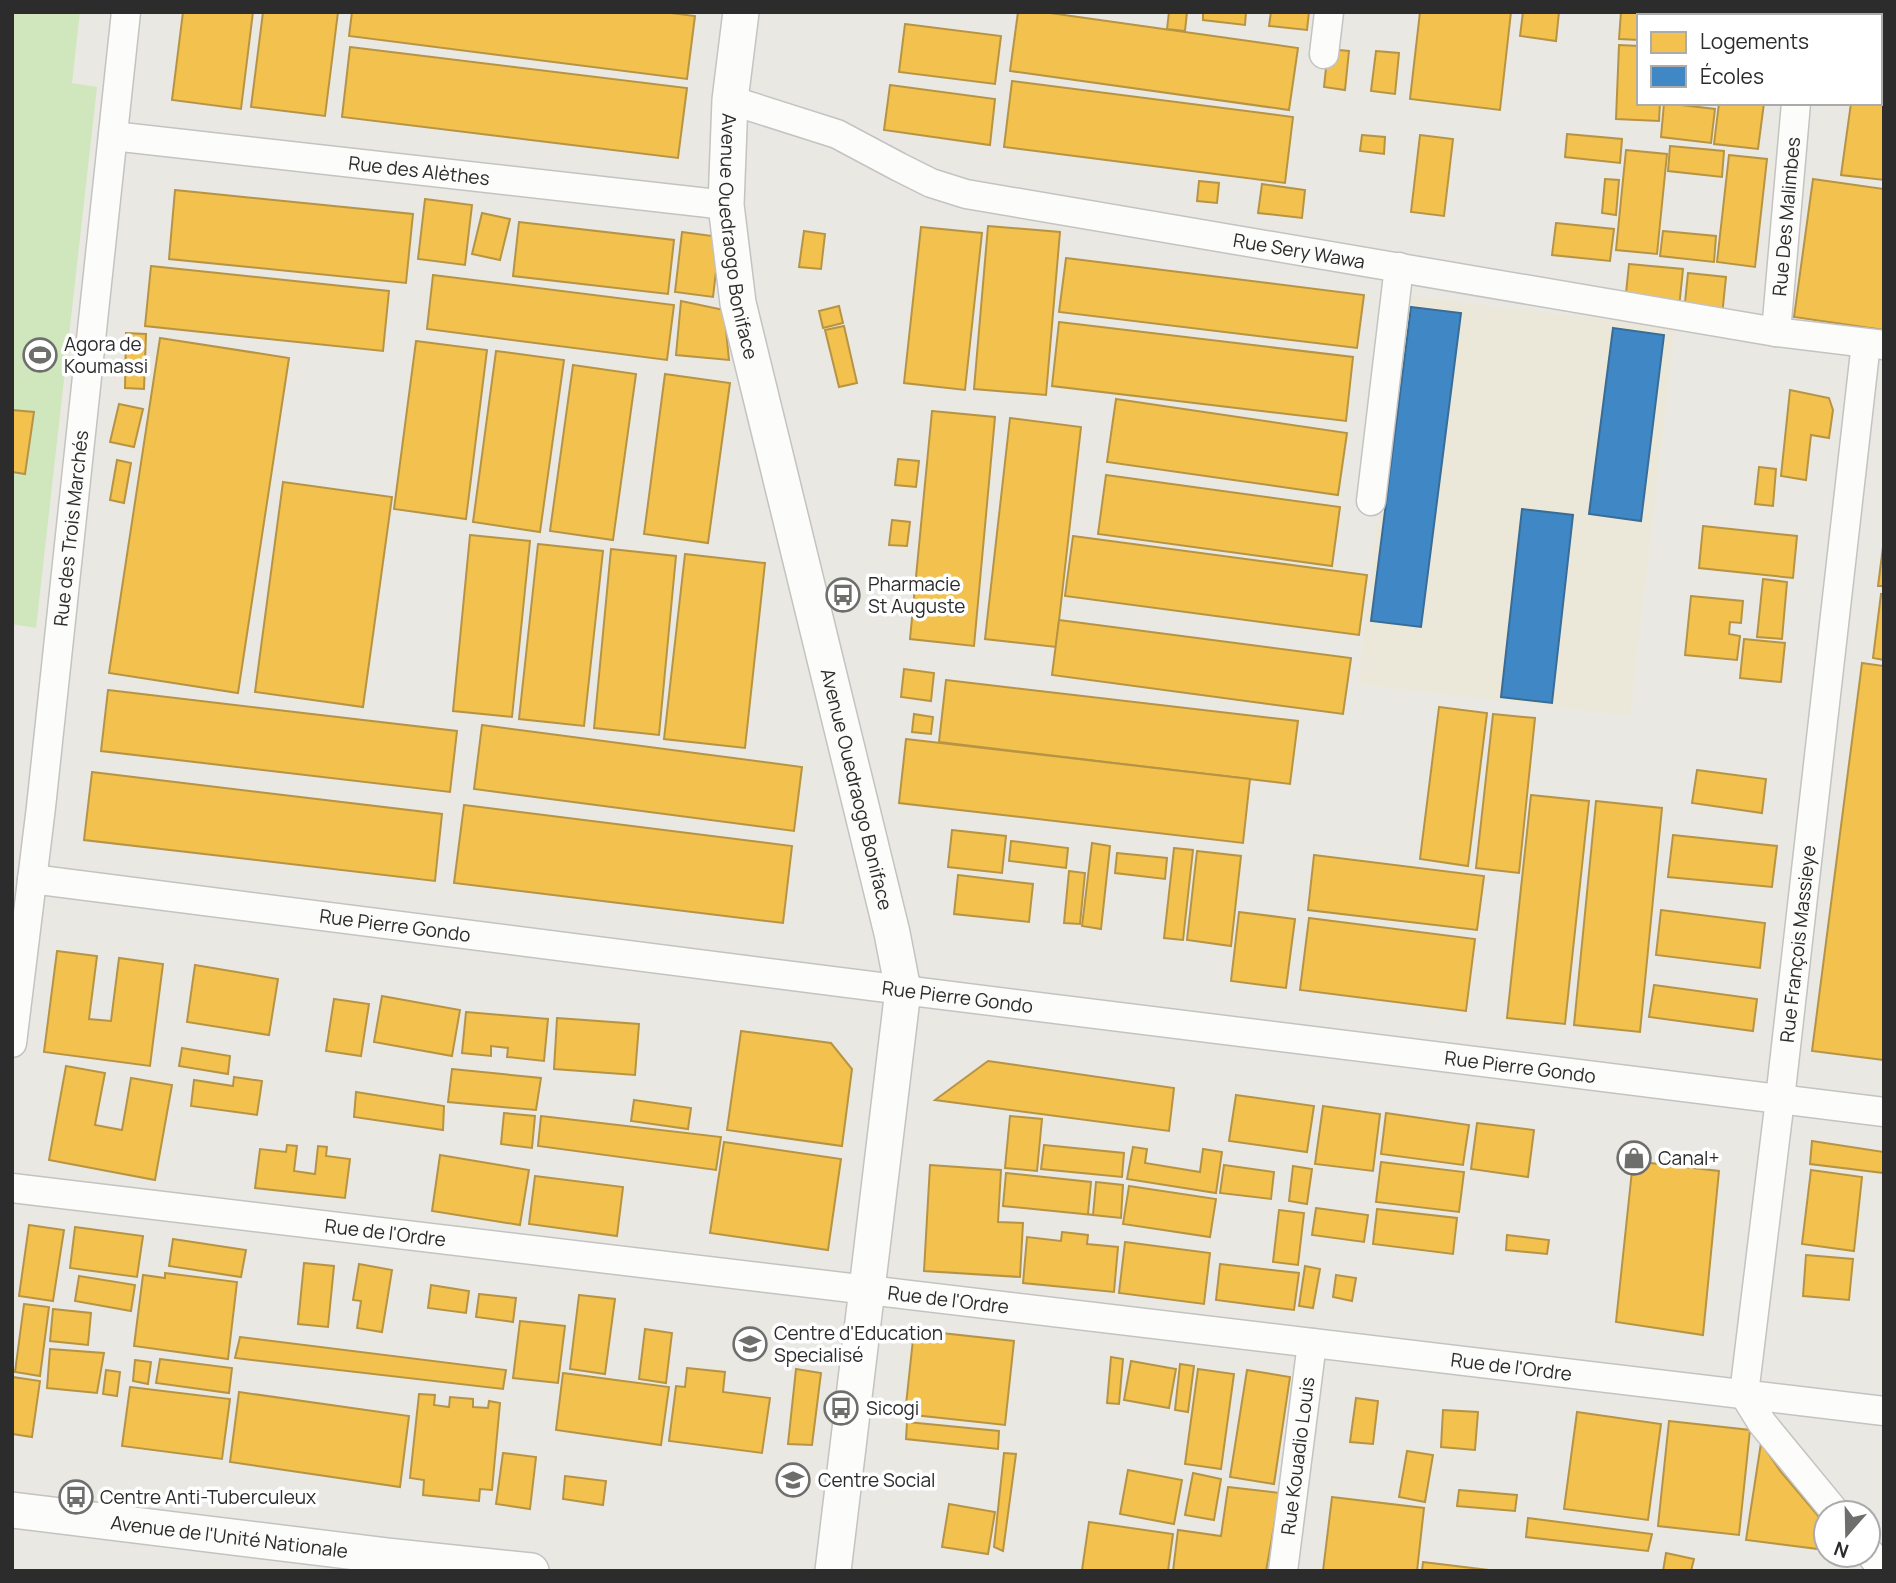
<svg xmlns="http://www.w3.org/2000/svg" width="1896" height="1583" font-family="Manrope,sans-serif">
	<rect width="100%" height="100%" fill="#eae8e3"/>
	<!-- education -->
	<path fill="#ece8d9" d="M1403,295l272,33 -45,388 -272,-32z"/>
	<!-- pitch -->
	<path fill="#d0e6bd" d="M12,12h68l-8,71 25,4 -61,541 -24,-4z"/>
	<!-- homes -->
	<g fill="#f2c14e" stroke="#b79444" stroke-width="2">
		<path d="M183,12h70l-12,97 -69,-9z"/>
		<path d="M263,12h75l-13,104 -74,-9z"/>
		<path d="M352,12h311l32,4 -8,63 -338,-43z"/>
		<path d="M1018,12h25l255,36 -9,62 -279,-39z"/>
		<path d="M1169,12h18l-2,19 -18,-2z"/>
		<path d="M1203,12h43l-1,13 -42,-5z"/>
		<path d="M1271,12h38l-2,18 -38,-4z"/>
		<path d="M1420,12h91l-11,98 -90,-11z"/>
		<path d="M1523,12h36l-3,29 -36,-5z"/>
		<path d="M1621,12h46l-1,4h-27v24l-20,-1z"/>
		<path d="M1732,12h47l-1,4h-46z"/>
		<path d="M1863,12h21v168l-43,-5 10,-72h29v-87h-18z"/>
		<path d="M905,24l96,12 -6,48 -96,-12z"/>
		<path d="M1619,45l20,1v57h21l-1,18 -43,-2z"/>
		<path d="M350,47l337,41 -9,70 -336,-41z"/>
		<path d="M1328,49l21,2 -4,39 -21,-3z"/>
		<path d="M1376,51l23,2 -4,41 -24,-3z"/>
		<path d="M1012,81l281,36 -8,66 -281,-36z"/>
		<path d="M890,85l105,14 -5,46 -106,-15z"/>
		<path d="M1664,103l51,6 -4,34 -50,-6z"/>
		<path d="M1719,103h45l-6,46 -44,-5z"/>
		<path d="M1567,134l55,5 -2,24 -55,-6z"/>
		<path d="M1362,135l23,2 -1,17 -24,-3z"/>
		<path d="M1420,135l33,4 -9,77 -33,-4z"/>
		<path d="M1670,146l54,5 -2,26 -54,-6z"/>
		<path d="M1626,150l41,4 -10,100 -41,-4z"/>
		<path d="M1729,155l38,4 -12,108 -38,-5z"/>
		<path d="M1605,179l14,1 -3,35 -14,-2z"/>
		<path d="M1813,179l71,10v141l-90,-13z"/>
		<path d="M1199,181l20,2 -2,20 -20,-2z"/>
		<path d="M1262,184l43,6 -3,28 -44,-5z"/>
		<path d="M175,190l238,24 -7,69 -237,-24z"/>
		<path d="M425,199l47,6 -7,60 -47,-6z"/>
		<path d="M482,213l28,6 -10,41 -28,-6z"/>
		<path d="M519,222l155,18 -6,54 -155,-18z"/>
		<path d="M1556,223l58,6 -4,32 -58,-6z"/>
		<path d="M988,226l72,6 -14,163 -72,-6z"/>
		<path d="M921,227l61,6 -17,157 -61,-7z"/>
		<path d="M804,231l21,3 -4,35 -22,-2z"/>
		<path d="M1663,231l53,5 -2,26 -54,-6z"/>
		<path d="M682,232l38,5 -7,60 -38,-5z"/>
		<path d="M1066,258l298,37 -7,53 -298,-36z"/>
		<path d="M1629,264l54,5 -4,39 -54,-5z"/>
		<path d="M151,266l238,25 -6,60 -238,-25z"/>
		<path d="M1688,273l38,4 -4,39 -38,-4z"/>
		<path d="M433,275l241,30 -7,55 -240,-31z"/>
		<path d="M681,301l43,9 5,50 -53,-5z"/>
		<path d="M839,306l4,17 -20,5 -4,-17z"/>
		<path d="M1059,322l294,35 -7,64 -294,-35z"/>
		<path d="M844,326l13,57 -18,4 -14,-57z"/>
		<path d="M126,333l20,1 -2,55 -19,-1z"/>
		<path d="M160,338l129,20 -51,335 -129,-20z"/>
		<path d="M416,341l71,9 -21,169 -72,-10z"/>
		<path d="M496,351l68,9 -24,172 -67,-10z"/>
		<path d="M573,365l63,9 -23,166 -63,-9z"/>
		<path d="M665,374l65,9 -22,160 -64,-9z"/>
		<path d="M1790,390l39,8 4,12 -4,28 -18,-3 -5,45 -25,-4z"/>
		<path d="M1116,399l231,34 -9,62 -231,-33z"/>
		<path d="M119,404l24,5 -9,38 -24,-5z"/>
		<path d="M12,410l22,2 -9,62 -13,-2z"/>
		<path d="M932,411l63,6 -21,229 -64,-7z"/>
		<path d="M1010,418l71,9 -25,220 -71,-8z"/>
		<path d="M898,459l21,2 -3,26 -21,-2z"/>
		<path d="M117,460l14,3 -7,40 -14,-3z"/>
		<path d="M1759,467l17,2 -3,37 -18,-2z"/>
		<path d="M1106,475l234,32 -8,59 -234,-32z"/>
		<path d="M283,482l109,15 -29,210 -108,-15z"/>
		<path d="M892,520l18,2 -3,24 -18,-1z"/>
		<path d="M1703,526l94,10 -4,42 -94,-10z"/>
		<path d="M470,535l60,6 -18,176 -59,-6z"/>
		<path d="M1073,536l294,39 -8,60 -294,-39z"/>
		<path d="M1884,539v47h-6z"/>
		<path d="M538,544l65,7 -19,175 -65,-7z"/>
		<path d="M611,549l65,7 -17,179 -65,-7z"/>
		<path d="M685,554l80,9 -20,185 -81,-9z"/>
		<path d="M1763,579l24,3 -5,57 -25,-2z"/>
		<path d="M1881,594h3v66l-11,-2z"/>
		<path d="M1691,596l52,5 -2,22 -11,-1 -1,12 11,2 -3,24 -52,-5z"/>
		<path d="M1059,620l292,38 -8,56 -291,-39z"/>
		<path d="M1744,639l41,4 -4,39 -41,-4z"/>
		<path d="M1862,663l22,3v394l-72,-9z"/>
		<path d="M904,669l30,4 -3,28 -30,-4z"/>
		<path d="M946,680l352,41 -8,63 -351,-42z"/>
		<path d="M108,690l349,41 -7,61 -349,-41z"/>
		<path d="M1439,707l48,6 -19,153 -48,-7z"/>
		<path d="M914,714l19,3 -2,17 -19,-2z"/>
		<path d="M1493,714l42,4 -16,155 -43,-5z"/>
		<path d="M482,725l320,42 -8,64 -320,-42z"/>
		<path d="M906,739l344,40 -7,64 -344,-40z"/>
		<path d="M1697,770l69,9 -4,34 -70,-10z"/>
		<path d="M92,772l350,42 -7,67 -351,-41z"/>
		<path d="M1531,795l58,6 -24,223 -58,-6z"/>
		<path d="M1596,801l66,7 -22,224 -66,-7z"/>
		<path d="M464,805l328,41 -9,77 -329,-40z"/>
		<path d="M952,830l54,6 -4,37 -54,-6z"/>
		<path d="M1673,835l104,11 -5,41 -104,-10z"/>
		<path d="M1011,841l57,7 -2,20 -57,-7z"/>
		<path d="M1092,843l18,3 -9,83 -19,-3z"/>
		<path d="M1174,848l19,2 -10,90 -19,-2z"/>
		<path d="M1197,851l44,5 -10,90 -44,-6z"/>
		<path d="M1117,853l50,5 -2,21 -50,-6z"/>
		<path d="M1314,855l170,21 -7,54 -169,-20z"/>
		<path d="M1069,871l16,2 -5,51 -16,-1z"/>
		<path d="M958,875l75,9 -4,38 -75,-8z"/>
		<path d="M1661,910l104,13 -5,45 -104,-13z"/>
		<path d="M1239,912l56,7 -9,69 -55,-7z"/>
		<path d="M1309,918l166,21 -9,72 -166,-21z"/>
		<path d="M57,951l40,5 -8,63 22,2 8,-63 44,6 -13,102 -106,-14z"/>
		<path d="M195,965l83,14 -9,56 -82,-13z"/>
		<path d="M1654,985l103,14 -4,32 -104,-14z"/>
		<path d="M382,996l78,14 -8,46 -78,-14z"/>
		<path d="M334,999l35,5 -8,52 -35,-5z"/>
		<path d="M466,1012l82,7 -4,42 -37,-4 1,-9 -17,-2v10l-29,-3z"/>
		<path d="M557,1018l82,6 -4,51 -81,-6z"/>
		<path d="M741,1031l90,12 21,26 -10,77 -115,-16z"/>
		<path d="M182,1048l48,8 -2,18 -49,-8z"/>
		<path d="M988,1061l186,27 -5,43 -234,-31z"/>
		<path d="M66,1066l39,7 -10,52 27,5 9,-52 41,7 -17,95 -106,-20z"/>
		<path d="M452,1069l89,9 -5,32 -88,-8z"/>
		<path d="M234,1077l28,4 -5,34 -66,-9 3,-26 39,6z"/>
		<path d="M356,1092l88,14 -1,24 -89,-13z"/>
		<path d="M1236,1095l78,11 -7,46 -78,-11z"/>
		<path d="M634,1100l57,8 -3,21 -57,-8z"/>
		<path d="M1323,1106l57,8 -7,57 -58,-7z"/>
		<path d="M504,1113l31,3 -3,32 -31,-4z"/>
		<path d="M1386,1113l83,12 -6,40 -82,-11z"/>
		<path d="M541,1116l180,21 -5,33 -178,-24z"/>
		<path d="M1010,1116l32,3 -5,52 -32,-3z"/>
		<path d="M1477,1123l57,7 -6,47 -57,-8z"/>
		<path d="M1812,1141l72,11v21l-74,-9z"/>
		<path d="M724,1142l117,17 -13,91 -118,-17z"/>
		<path d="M287,1145l10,1 -3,25 21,3 3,-28 9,1 -1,9 24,3 -5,39 -90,-10 5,-39 26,3z"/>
		<path d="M1044,1145l80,8 -2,24 -81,-8z"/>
		<path d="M1133,1147l14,2 -2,14 55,9 3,-23 19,3 -6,41 -89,-14z"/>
		<path d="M440,1155l89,15 -9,55 -88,-14z"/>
		<path d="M1633,1161l86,10 -16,164 -87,-13z"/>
		<path d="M1381,1162l83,10 -5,40 -83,-10z"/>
		<path d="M930,1165l71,5 -3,52 25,1 -3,54 -96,-6z"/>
		<path d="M1224,1165l50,7 -3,27 -51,-6z"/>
		<path d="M1293,1166l19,3 -5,35 -18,-3z"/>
		<path d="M1811,1170l51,7 -8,74 -52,-7z"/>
		<path d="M1006,1173l85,9 -3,32 5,1 -90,-9z"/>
		<path d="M535,1176l88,11 -6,49 -88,-12z"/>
		<path d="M1096,1182l27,3 -2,33 -28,-3z"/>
		<path d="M1129,1186l87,13 -6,38 -87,-13z"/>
		<path d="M1316,1208l52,7 -4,27 -52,-7z"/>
		<path d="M1377,1209l80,9 -4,36 -80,-10z"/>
		<path d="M1279,1210l25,3 -6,52 -25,-3z"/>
		<path d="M29,1225l35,5 -11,71 -34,-5z"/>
		<path d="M75,1227l68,9 -6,41 -67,-9z"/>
		<path d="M1062,1232l26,3 -1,9 31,3 -4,45 -91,-9 4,-46 34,4z"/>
		<path d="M1507,1235l42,5 -2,14 -41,-4z"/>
		<path d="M173,1239l73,11 -5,27 -72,-11z"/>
		<path d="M1125,1242l85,11 -6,51 -85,-11z"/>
		<path d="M1806,1255l47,4 -4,41 -46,-4z"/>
		<path d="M304,1263l30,3 -6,61 -30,-3z"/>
		<path d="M359,1264l33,6 -10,62 -25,-4 4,-27 -8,-1z"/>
		<path d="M1220,1264l79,9 -5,37 -78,-10z"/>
		<path d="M1305,1266l15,3 -7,39 -14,-2z"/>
		<path d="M165,1273l72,9 -9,77 -94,-13 9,-71 22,3z"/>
		<path d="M1336,1275l20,3 -4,23 -19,-4z"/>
		<path d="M79,1276l56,9 -4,26 -56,-10z"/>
		<path d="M431,1285l38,6 -3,22 -38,-5z"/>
		<path d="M479,1294l37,4 -3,24 -37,-5z"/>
		<path d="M579,1295l36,4 -10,75 -35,-5z"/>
		<path d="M24,1304l25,3 -9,69 -25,-4z"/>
		<path d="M53,1309l38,4 -3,32 -38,-4z"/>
		<path d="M520,1321l45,5 -7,57 -45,-5z"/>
		<path d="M645,1329l27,4 -6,50 -27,-4z"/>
		<path d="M914,1330l100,11 -9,84 -100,-11z"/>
		<path d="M240,1337l266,33 -3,19 -268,-31z"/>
		<path d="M50,1349l54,4 -7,40 -50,-5z"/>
		<path d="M1111,1357l12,2 -4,45 -12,-1z"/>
		<path d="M160,1359l72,9 -3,25 -73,-10z"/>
		<path d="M135,1360l16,2 -3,22 -15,-3z"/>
		<path d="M1131,1361l45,8 -7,39 -45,-8z"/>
		<path d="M1180,1364l14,2 -6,46 -13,-2z"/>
		<path d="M687,1368l38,4 -2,20 47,6 -8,55 -93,-12 7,-55 9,1z"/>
		<path d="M796,1369l25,4 -9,72 -24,-1z"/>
		<path d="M1198,1369l36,5 -13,95 -36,-5z"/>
		<path d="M106,1370l14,2 -3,24 -14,-2z"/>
		<path d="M1247,1370l43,7 -16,107 -44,-7z"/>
		<path d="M563,1373l106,14 -8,58 -105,-15z"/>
		<path d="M13,1377l27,4 -8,56 -20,-3z"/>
		<path d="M130,1387l100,12 -8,60 -100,-13z"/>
		<path d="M239,1392l170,24 -9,71 -170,-25z"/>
		<path d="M419,1394l16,1 -1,10 15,2 1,-10 23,2v8l15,1 1,-7 11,2 -8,87 -12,-1 -1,12 -56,-6 1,-15 -14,-2z"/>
		<path d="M1356,1398l22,3 -5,43 -23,-2z"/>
		<path d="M1443,1410l35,2 -3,38 -34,-3z"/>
		<path d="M1577,1412l84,12 -13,96 -84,-11z"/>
		<path d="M1669,1421l81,9 -11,105 -81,-9z"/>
		<path d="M907,1422l92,9 -1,18 -92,-10z"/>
		<path d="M1761,1443l20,29 45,53v25l-80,-10z"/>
		<path d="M1407,1451l26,4 -8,47 -26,-5z"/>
		<path d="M503,1453l33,4 -6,52 -34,-5z"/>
		<path d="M1004,1453l12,1 -13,97 -9,-4z"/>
		<path d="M1128,1470l54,10 -8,44 -54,-10z"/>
		<path d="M1193,1473l28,6 -7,41 -29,-5z"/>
		<path d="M565,1476l41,5 -3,24 -40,-6z"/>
		<path d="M1228,1487l52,6 -14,78h-93l5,-41 43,6z"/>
		<path d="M1459,1490l58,5 -2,16 -58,-5z"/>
		<path d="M1332,1497l92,11 -7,63h-94z"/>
		<path d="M949,1504l46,8 -7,42 -46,-7z"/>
		<path d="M1528,1518l124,16 -4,17 -122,-14z"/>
		<path d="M1089,1522l84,12 -5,37 -86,-1z"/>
		<path d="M1666,1553l28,6 -3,12h-28z"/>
		<path d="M1423,1562l74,9h-75z"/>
	</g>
	<!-- schools -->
	<g fill="#3f88c5" stroke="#396c97" stroke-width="2">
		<path d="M1411,307l50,6 -40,314 -50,-6z"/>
		<path d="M1613,328l51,7 -23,186 -52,-7z"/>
		<path d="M1522,509l51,6 -21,188 -51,-6z"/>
	</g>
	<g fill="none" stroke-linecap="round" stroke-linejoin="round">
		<defs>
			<g id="minor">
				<path d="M1804,16l1,-4"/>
				<path d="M1324,54l5,-42"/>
				<path id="s1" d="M730,100l107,34 62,33 32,16 35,11 810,138 108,13"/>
				<path id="s2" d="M113,136l613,69"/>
				<path id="s3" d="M1776,332l20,-229"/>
				<path d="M1371,501l28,-234"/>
				<path id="s4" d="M32,879l871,111 981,122"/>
				<path id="s5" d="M12,1043l29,-236 85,-795"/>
				<path id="s6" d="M12,1188l1872,223"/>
				<path id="s7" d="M1836,1513l-74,-90 -18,-29 36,-295 86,-756"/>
				<path d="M1868,1551l16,20"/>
				<path id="s8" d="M1283,1571l29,-228"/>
			</g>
			<g id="tertiary">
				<path id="s9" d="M741,12l-11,88 -4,105 12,98 154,630 11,57 -70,581"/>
				<path id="s10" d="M12,1510l376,46 143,15"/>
			</g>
		</defs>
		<!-- minor casing -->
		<use href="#minor" stroke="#c4c3c2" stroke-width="31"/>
		<!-- tertiary casing -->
		<use href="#tertiary" stroke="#c4c3c2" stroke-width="38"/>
		<!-- minor -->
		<use href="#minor" stroke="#fcfcfb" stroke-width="28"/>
		<!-- tertiary -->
		<use href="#tertiary" stroke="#fcfcfb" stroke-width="35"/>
	</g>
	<!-- icons -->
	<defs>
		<symbol id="stadium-ring" viewBox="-11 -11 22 22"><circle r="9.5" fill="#fff" stroke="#6e6e6c" stroke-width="1.5"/><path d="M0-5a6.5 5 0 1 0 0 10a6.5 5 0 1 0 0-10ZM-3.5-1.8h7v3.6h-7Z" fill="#6e6e6c"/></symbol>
		<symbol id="bus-ring" viewBox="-11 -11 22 22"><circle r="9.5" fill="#fff" stroke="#6e6e6c" stroke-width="1.5"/><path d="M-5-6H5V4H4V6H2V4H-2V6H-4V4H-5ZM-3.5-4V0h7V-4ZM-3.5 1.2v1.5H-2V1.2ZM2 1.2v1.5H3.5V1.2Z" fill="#6e6e6c"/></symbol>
		<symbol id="shop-ring" viewBox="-11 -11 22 22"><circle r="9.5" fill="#fff" stroke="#6e6e6c" stroke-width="1.5"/><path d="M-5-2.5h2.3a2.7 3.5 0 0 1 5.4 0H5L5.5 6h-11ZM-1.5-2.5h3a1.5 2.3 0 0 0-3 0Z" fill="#6e6e6c"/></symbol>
		<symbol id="school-ring" viewBox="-11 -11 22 22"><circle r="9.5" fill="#fff" stroke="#6e6e6c" stroke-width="1.5"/><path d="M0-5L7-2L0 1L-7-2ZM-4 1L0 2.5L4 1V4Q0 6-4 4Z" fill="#6e6e6c"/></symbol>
	</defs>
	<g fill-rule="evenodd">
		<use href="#stadium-ring" x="21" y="336" width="38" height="38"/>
		<use href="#bus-ring" x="824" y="576" width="38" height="38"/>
		<use href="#shop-ring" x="1615" y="1139" width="38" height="38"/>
		<use href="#school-ring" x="731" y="1325" width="38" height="38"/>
		<use href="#bus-ring" x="822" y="1389" width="38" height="38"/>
		<use href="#school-ring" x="774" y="1461" width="38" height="38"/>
		<use href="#bus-ring" x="57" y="1478" width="38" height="38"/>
	</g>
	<g text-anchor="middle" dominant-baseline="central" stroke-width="7" stroke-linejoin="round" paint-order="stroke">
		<!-- street labels -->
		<g font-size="19" fill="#2c2c2c" stroke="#fff">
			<text stroke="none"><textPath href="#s2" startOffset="308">Rue des Alèthes</textPath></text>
			<text stroke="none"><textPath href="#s3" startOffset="116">Rue Des Malimbes</textPath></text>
			<text stroke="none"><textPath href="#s9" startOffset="226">Avenue Ouedraogo Boniface</textPath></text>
			<text stroke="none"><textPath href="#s1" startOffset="593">Rue Sery Wawa</textPath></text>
			<text stroke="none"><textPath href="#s5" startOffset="518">Rue des Trois Marchés</textPath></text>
			<text stroke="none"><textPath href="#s9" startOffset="793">Avenue Ouedraogo Boniface</textPath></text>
			<text stroke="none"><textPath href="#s4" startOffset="366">Rue Pierre Gondo</textPath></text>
			<text stroke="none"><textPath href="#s7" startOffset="604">Rue François Massieye</textPath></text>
			<text stroke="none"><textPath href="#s4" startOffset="933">Rue Pierre Gondo</textPath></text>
			<text stroke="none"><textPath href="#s4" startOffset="1500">Rue Pierre Gondo</textPath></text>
			<text stroke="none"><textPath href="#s6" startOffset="376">Rue de l'Ordre</textPath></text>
			<text stroke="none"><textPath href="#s6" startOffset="943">Rue de l'Ordre</textPath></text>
			<text stroke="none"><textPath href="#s6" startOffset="1510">Rue de l'Ordre</textPath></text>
			<text stroke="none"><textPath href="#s8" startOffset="116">Rue Kouadio Louis</textPath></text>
			<text stroke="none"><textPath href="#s10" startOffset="219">Avenue de l'Unité Nationale</textPath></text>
		</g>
		<!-- poi labels -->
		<g font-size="19" fill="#2c2c2c" stroke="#fff" text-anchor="start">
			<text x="64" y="344">Agora de<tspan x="64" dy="22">Koumassi</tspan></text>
			<text x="868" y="584">Pharmacie<tspan x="868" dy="22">St Auguste</tspan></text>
			<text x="1658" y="1158">Canal+</text>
			<text x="774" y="1333">Centre d'Education<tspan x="774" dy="22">Specialisé</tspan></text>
			<text x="866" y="1408">Sicogi</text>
			<text x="818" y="1480">Centre Social</text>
			<text x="100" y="1497">Centre Anti-Tuberculeux</text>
		</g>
	</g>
	<!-- border -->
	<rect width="1896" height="1583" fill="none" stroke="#2c2c2c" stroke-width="28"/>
	<!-- legend -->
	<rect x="1637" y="14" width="245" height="91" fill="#ffffff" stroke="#ababab" stroke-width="2"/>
	<rect x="1651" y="32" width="35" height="21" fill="#f2c14e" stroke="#ababab" stroke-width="2"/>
	<text x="1700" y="49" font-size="21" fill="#2c2c2c">Logements</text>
	<rect x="1651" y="66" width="35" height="21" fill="#3f88c5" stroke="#ababab" stroke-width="2"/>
	<text x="1700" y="84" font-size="21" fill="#2c2c2c">Écoles</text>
	<!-- north arrow -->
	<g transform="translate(1847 1534) rotate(200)"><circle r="33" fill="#ffffff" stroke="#ababab" stroke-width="2"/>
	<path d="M0-5L12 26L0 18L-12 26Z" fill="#6e6e6c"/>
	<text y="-10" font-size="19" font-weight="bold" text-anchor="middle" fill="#2c2c2c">N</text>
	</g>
</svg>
